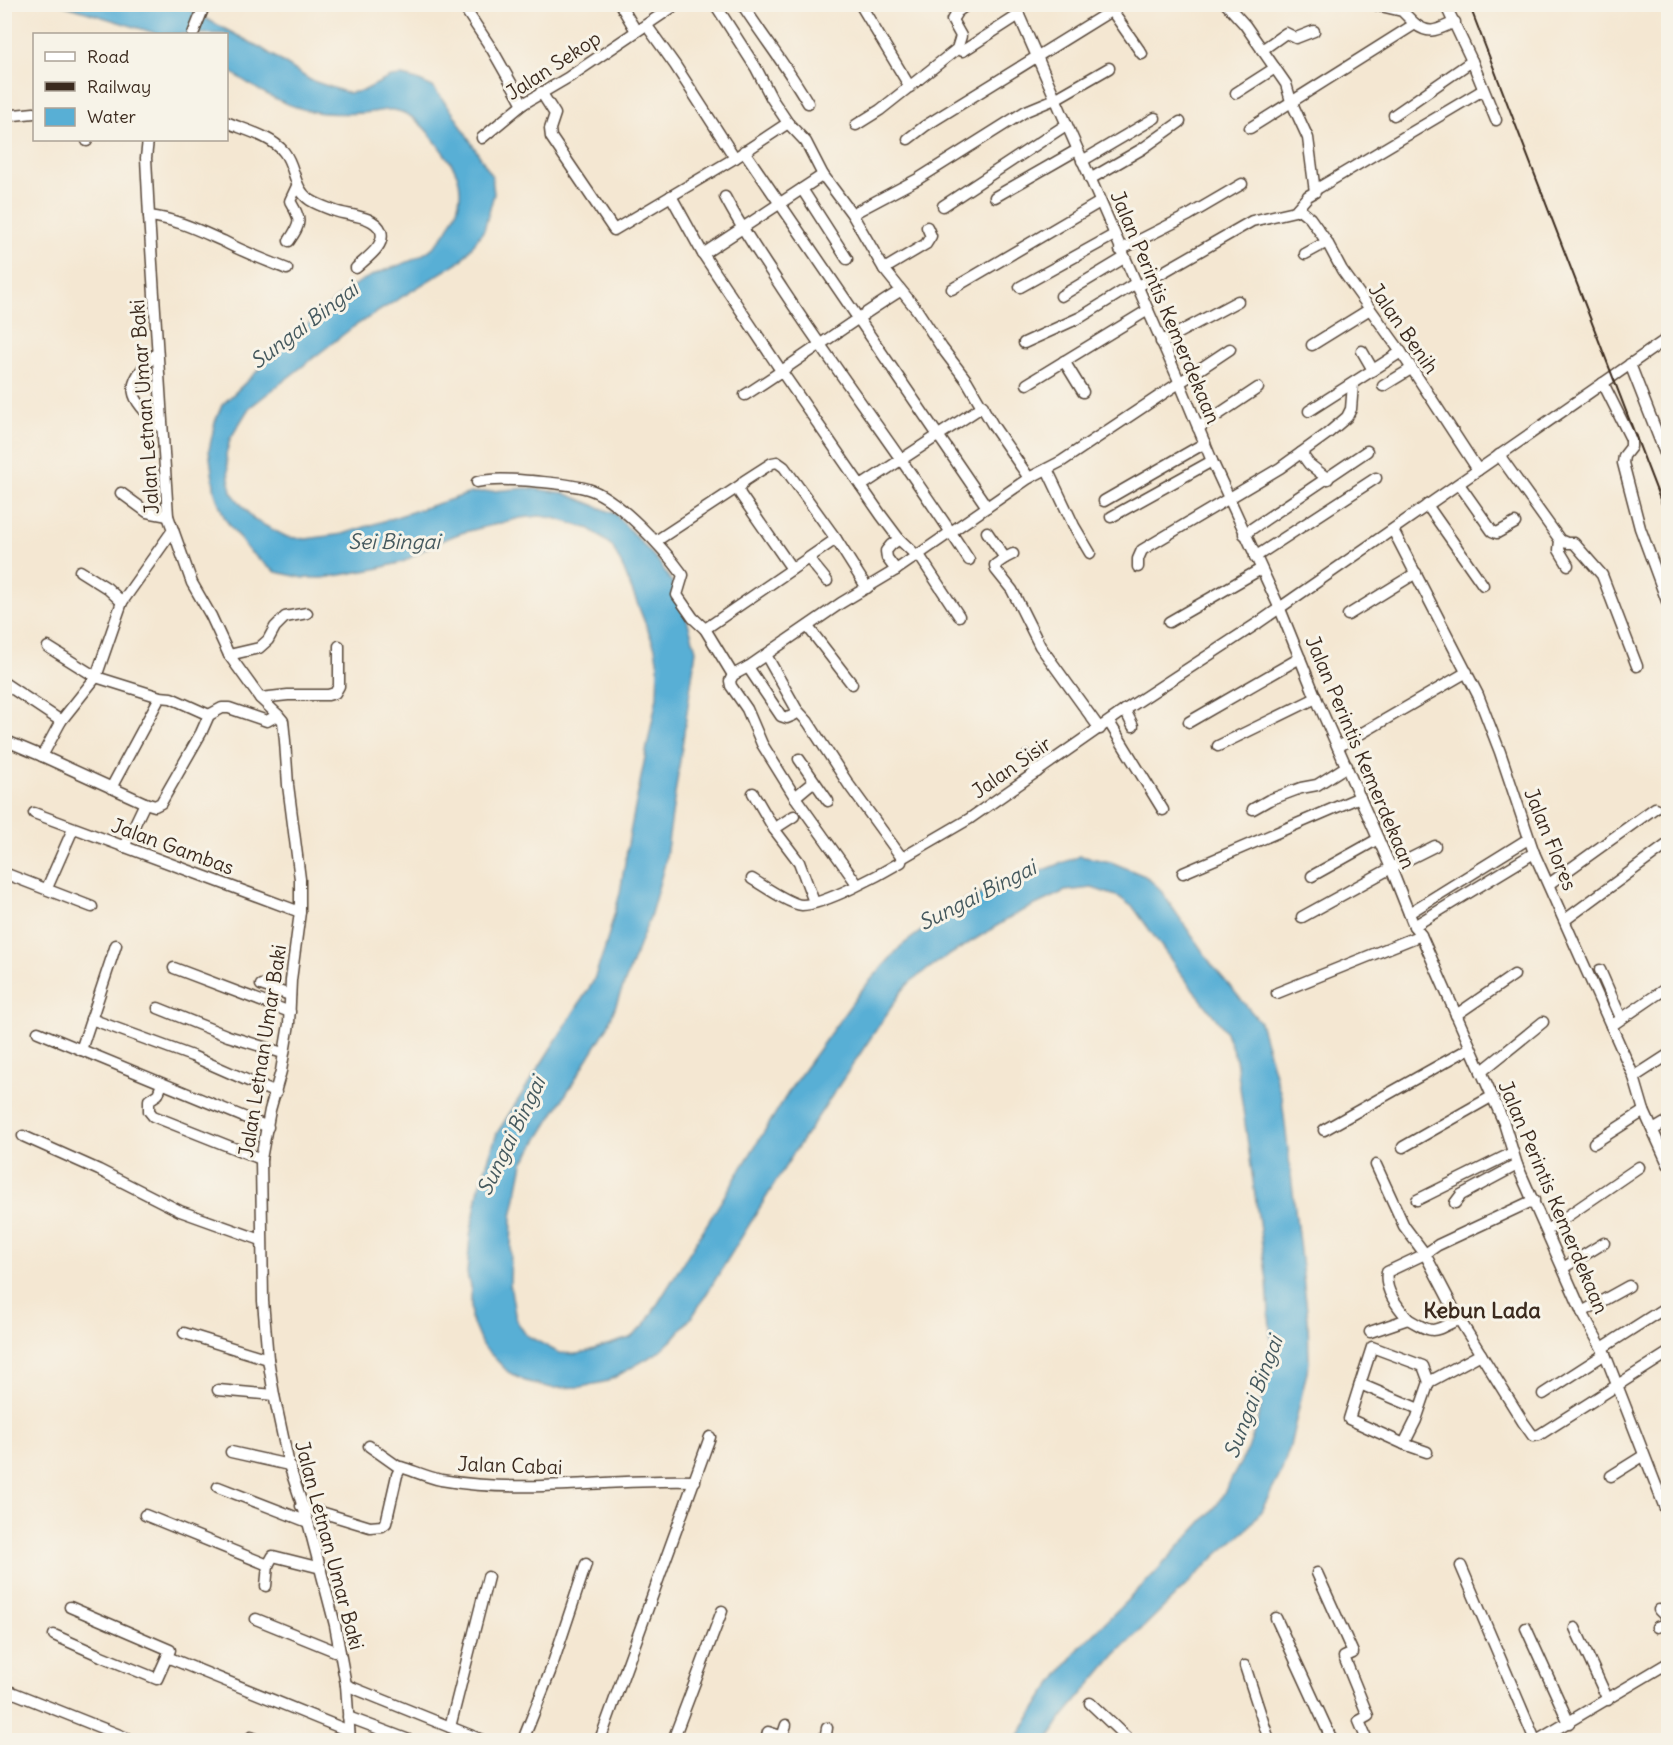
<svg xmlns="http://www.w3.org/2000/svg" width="1673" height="1745" font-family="Delius,sans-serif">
	<rect width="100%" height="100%" fill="#f7f3e8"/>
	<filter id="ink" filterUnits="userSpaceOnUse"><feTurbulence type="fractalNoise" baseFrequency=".0167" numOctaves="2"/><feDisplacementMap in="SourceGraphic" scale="12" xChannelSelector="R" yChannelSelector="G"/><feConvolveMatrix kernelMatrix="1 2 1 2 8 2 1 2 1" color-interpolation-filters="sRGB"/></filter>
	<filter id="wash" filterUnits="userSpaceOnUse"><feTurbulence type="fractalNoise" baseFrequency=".008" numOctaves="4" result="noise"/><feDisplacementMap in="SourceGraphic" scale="24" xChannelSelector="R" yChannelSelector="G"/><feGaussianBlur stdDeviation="1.35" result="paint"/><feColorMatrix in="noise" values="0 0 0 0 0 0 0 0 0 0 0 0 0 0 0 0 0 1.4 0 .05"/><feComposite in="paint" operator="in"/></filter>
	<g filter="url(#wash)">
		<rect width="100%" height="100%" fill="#f4e7d2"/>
		<!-- water -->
		<path fill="#58afd5" stroke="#4a6c7a" stroke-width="1.5" d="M63,5h117l81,43 49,32 38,13 15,-2 27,-14 12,-1 15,4 16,7 20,26 39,63 2,18 -10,36 -22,30 -109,67 -104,81 -19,31 -4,16 5,37 23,28 33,17 19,2 37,-5 128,-41 56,-5 37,5 51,21 44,48 21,33 16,55 -31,213 -15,54 -43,111 -84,135 -11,54 -2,67 6,36 10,15 33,18 19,1 52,-16 14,-12 149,-241 67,-93 41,-46 58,-43 121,-47 31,6 34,14 14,12 53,77 48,57 22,77 26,220 1,44 -19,83 -9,27 -20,38 -15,19 -27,23 -104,102 -53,63 -14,22h-32l28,-45 36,-48 73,-72 64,-70 31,-56 11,-32 12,-73 -4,-63 -31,-222 -11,-29 -46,-59 -45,-63 -15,-11 -27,-9 -27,3 -49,23 -78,48 -28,20 -8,9 -109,163 -99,160 -21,25 -14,13 -51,29 -27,6 -29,1 -27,-7 -17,-9 -26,-27 -11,-26v-28l-4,-18 3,-37 9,-48 18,-55 96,-151 12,-34 15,-55 9,-55 28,-141 1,-31 -3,-18 -31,-78 -12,-24 -22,-17 -36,-11 -14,-2 -20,2 -59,15 -26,10 -32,19 -28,7 -52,9h-19l-28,-6 -8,-5 -20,-17 -23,-31 -10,-26 -6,-43 6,-28 7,-17c33,-31 65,-64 100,-93 9,-8 18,-17 28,-24 44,-31 82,-16 106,-76 7,-18 5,-36 -7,-52 -12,-15 -25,-38 -43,-46 -14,-7 -20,-4 -35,-2 -14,2 -40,2 -55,0 -32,-5 -63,-24 -89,-43l-1,-35h-68z"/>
	</g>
	<g filter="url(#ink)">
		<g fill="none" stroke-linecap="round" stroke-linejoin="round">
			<defs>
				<g id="minor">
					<path d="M462,4l31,47 30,53"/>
					<path d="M620,4l16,27"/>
					<path d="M715,4l41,64 16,31 16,24 18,19 17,33 29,39 32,55 33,41 25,38 25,33 27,46 35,51"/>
					<path d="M742,4c21,33 46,64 66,99"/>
					<path d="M860,4l50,83"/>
					<path d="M1014,4l165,377 33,80 68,148 36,89 75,170 23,58 7,9 83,188 13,42 65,147 23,42 63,162"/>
					<path d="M1445,4l27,57 24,59"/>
					<path d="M1112,11l30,43"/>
					<path d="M1415,24c16,12 23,5 40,-2"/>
					<path d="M647,26l28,39 60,93"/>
					<path d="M193,34l12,-30"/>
					<path d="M957,49l6,2 56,-36"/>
					<path d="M1262,50l24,-17 10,5 18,-7"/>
					<path d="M541,92l14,22 -5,15 1,8 63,93 121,-72 53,-35"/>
					<path d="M1236,93l39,-25"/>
					<path d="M1394,115l78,-54"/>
					<path d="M4,116l30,-3"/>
					<path d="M226,122c19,8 45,14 58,30 12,15 9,37 26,48 8,5 17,8 25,11 14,5 39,4 46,20 5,15 -16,28 -25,37"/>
					<path d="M856,125l24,-15 77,-61 4,-13 -9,-16 5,-8 11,-8"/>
					<path d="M1250,128l165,-104 -13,-13 -30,-7"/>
					<path d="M482,138l41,-34 46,-27 108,-73"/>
					<path d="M908,139l17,-13 197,-122"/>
					<path d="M148,140l-2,18 3,58 19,300 24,67 19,33 18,39 31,43 18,17 5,6 2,20 3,44 12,94v33l-9,68 -2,44 -8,47 -11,39 -9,49 2,142 5,58 6,36 15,70 19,57 27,103 11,60 4,55"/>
					<path d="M87,141v-1"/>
					<path d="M744,151l243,356"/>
					<path d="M1082,161l73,-43"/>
					<path d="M1090,179l52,-30 38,-27"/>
					<path d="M802,189l45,70"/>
					<path d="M1315,190l168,-100"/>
					<path d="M671,196l32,58 79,118 99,143 18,24 18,17"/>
					<path d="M725,197c17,33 38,62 58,93 60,91 127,178 186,270"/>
					<path d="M995,197l82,-47"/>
					<path d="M943,206l123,-81"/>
					<path d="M1298,208l12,10 17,24 15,28 59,82 77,118"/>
					<path d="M852,214l66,-35 108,-68 29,-12 54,-31"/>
					<path d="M149,216c27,3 49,14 74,25 20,11 42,19 64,28"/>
					<path d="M289,241c13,-19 12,-21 1,-40l7,-15"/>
					<path d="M1120,250l69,-35 53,-31"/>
					<path d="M703,254l120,-79"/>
					<path d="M1305,254l22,-12"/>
					<path d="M884,269l42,-25 5,-8 -4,-9"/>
					<path d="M1020,287l94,-52"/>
					<path d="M1137,287l115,-66 43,-10 13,-15 7,-4 -7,-54 -17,-37 -5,-17 -41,-59 -19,-21"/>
					<path d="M952,289l148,-87"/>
					<path d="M1061,296l63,-38"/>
					<path d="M1161,342l77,-41"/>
					<path d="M1024,343l57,-26 55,-34"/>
					<path d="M1312,345l58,-36"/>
					<path d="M1362,351l11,19"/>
					<path d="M157,353c-35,34 -29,43 4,74"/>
					<path d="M1064,361l19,31"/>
					<path d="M1630,364l38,97"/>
					<path d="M1603,383l28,56v8l-7,9 -1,7 17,65 28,76"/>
					<path d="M1027,384l121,-74"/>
					<path d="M1383,386l28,-17"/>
					<path d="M745,395c52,-33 102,-71 155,-104"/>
					<path d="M1309,411l92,-59"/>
					<path d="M1198,428l60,-40"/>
					<path d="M1301,453l8,11 19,15"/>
					<path d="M1499,455l61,85 7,3h7l28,32 35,91"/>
					<path d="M1047,469l27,57 16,27"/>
					<path d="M477,482c17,-4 38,-2 55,-1 19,2 38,3 56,8 29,8 77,61 95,86l-6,20 16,23 12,11 28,46"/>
					<path d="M1459,484l33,47 5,2 18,-10"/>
					<path d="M861,486l122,-80"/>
					<path d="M121,493l26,19 21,4"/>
					<path d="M1104,501l101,-58"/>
					<path d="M1427,505l56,80"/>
					<path d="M1111,517l101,-56"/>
					<path d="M1393,530l85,165 22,57 34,101 100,224 10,34 24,53"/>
					<path d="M987,532l18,26 8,-4"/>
					<path d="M1244,534l123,-83"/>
					<path d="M1560,540l-1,10 9,15"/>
					<path d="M656,541l85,-56"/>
					<path d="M919,555l40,61"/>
					<path d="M1255,557l121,-79"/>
					<path d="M1005,558l-10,7 1,5 16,20 28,56 60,83"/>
					<path d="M809,559l18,22"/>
					<path d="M1138,567v-8l4,-9 138,-82 47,-34 20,-17 4,-8 2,-25"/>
					<path d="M792,569l-52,-75 -1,-5 5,-8 28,-18 5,-1 7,5 52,72 31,49"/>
					<path d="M896,570l-9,-12 -1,-7 5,-6 8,-6"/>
					<path d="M80,571l27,17 15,14 51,-72"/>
					<path d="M122,602l-26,75 -35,44 -19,35 103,47 -21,44"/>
					<path d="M1348,615l68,-42"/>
					<path d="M1169,622l92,-53"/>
					<path d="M808,627l44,57"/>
					<path d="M705,629l131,-90"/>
					<path d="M48,647l48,30 64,20 -49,91"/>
					<path d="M229,655l30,-7 9,-8 7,-13 10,-10 22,-4"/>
					<path d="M766,655l31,55 11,12 41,63 53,73"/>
					<path d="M748,667l33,49 6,2 7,-3 3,-5"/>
					<path d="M4,683l57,38"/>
					<path d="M260,698l28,-3h40l7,-2 4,-7v-40"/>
					<path d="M1125,710l8,16"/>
					<path d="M209,715l13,-7h7l38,13 11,-6"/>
					<path d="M1109,722l54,88"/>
					<path d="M1189,722l111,-64"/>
					<path d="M4,740l38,16"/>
					<path d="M1218,746l98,-48"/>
					<path d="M1338,747l129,-75"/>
					<path d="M1027,756l10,16"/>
					<path d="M799,759l29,42"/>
					<path d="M753,793l21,36"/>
					<path d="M795,797l18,-15"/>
					<path d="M145,803l10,3 6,-3 40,-70 8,-18 -38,-17 -11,-1"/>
					<path d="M1253,809l16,-9 32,-12 16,-3 30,-19"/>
					<path d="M34,813l266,99"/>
					<path d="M794,816l-20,13 25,33 15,40"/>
					<path d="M4,873l88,34"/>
					<path d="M1183,873l177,-76"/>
					<path d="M1312,876l66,-37"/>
					<path d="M752,879c12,7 37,25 50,26 22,0 79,-31 99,-43l1,-4 67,-39 156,-109 133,-87 410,-285"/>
					<path d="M857,884l-62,-87 -33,-53 -15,-35 -16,-23 -1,-5 3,-6 15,-8 93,-64 55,-33 133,-92 33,-17 168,-112"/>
					<path d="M1549,884l106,-76"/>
					<path d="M47,888l26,-59"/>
					<path d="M1409,913l119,-74"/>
					<path d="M1302,917l89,-49 44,-22"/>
					<path d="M1565,920l103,-76"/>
					<path d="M1414,926l120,-73"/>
					<path d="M174,968l116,44"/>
					<path d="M1600,970l21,48"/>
					<path d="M261,985l29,10"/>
					<path d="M1277,993l144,-58"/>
					<path d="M158,1008l70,28 55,17"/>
					<path d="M1456,1015l58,-40"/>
					<path d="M91,1019l101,37 84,37"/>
					<path d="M1611,1026l57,-39"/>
					<path d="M38,1032l230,95"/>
					<path d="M81,1050l35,-105"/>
					<path d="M1481,1072l62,-50"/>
					<path d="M1634,1077l34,-22"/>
					<path d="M162,1084l-4,10 -9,6v11l4,5 108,43"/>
					<path d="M1324,1130l146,-82"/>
					<path d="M1653,1130l15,-9"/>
					<path d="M23,1136l76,34 81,41 81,29"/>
					<path d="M1594,1143l50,-32"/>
					<path d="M1403,1147l88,-50"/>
					<path d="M1417,1200l95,-47"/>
					<path d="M1534,1200l-96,45 -13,9 34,65 64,103 10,14 6,-1 129,-82"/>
					<path d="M1455,1203l6,-8 56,-30"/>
					<path d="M1547,1230l92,-63"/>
					<path d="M1563,1268l41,-25"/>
					<path d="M1582,1312l47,-26"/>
					<path d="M1408,1319c27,16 24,13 51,0"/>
					<path d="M1370,1332l38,-13c-11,-13 -24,-29 -21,-47l38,-18 -21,-28 -28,-61"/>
					<path d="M184,1333l84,26"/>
					<path d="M1602,1348l66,-42"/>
					<path d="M1360,1384l12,-37 51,19 6,16"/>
					<path d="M218,1390l56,5"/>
					<path d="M1543,1394l62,-40"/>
					<path d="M1404,1444l-55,-25 11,-35 59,25"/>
					<path d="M369,1446l31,22"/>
					<path d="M231,1452l58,13"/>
					<path d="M1427,1452l-23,-8 12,-24 13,-38 52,-28"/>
					<path d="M1611,1476l32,-20"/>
					<path d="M218,1487l90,35"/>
					<path d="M301,1506l69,21 12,-1 4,-3 11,-48 4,-8c13,4 26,10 40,13 84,15 169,-2 254,1"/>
					<path d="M145,1515l123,50"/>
					<path d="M1461,1566l74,174"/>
					<path d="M1317,1573l36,80 -9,4 24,59 -9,5 8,19"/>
					<path d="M266,1586l2,-21 5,-9 48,12"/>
					<path d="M1659,1610l9,9"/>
					<path d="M1276,1618l56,122"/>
					<path d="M256,1619l84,34"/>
					<path d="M1657,1627l11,-4"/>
					<path d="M1526,1628l43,95"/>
					<path d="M1575,1628l33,72"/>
					<path d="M54,1635l47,21 56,23 13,-29 -100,-43"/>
					<path d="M167,1657l182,74"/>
					<path d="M1245,1666l24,74"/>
					<path d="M346,1685l136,55"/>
					<path d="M4,1689l128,51"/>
					<path d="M1090,1703l39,37"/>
					<path d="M348,1717l61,23"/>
					<path d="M450,1727l38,-150"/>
					<path d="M251,1737l8,3"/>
					<path d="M782,1737l4,-12"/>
					<path d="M523,1740l27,-68 36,-108"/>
					<path d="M600,1740l110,-303"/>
					<path d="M673,1740l49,-129"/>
					<path d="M766,1740l2,-8 25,8"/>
					<path d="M825,1740l2,-12"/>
					<path d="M1538,1740l130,-77"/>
				</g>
			</defs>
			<!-- minor casing -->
			<use href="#minor" stroke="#574639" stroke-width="13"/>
			<!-- minor -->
			<use href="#minor" stroke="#fff" stroke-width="10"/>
			<!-- rail -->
			<path stroke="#3b2a1e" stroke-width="2" d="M1469,4l199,516"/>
		</g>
	</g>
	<g text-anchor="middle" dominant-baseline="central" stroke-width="6" stroke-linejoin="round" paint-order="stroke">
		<!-- street labels -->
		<g font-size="20" fill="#3b2a1e" stroke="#f7f3e8">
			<text transform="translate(553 65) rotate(-33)">Jalan Sekop</text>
			<text transform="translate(1166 307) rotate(67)">Jalan Perintis Kemerdekaan</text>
			<text transform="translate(1404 328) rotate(55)">Jalan Benih</text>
			<text transform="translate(144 407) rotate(-94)">Jalan Letnan Umar Baki</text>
			<text transform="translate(1361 752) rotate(67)">Jalan Perintis Kemerdekaan</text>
			<text transform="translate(1011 767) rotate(-35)">Jalan Sisir</text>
			<text transform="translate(1551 839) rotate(68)">Jalan Flores</text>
			<text transform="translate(173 846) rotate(20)">Jalan Gambas</text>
			<text transform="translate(262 1051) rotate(-81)">Jalan Letnan Umar Baki</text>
			<text transform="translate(1554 1197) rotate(67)">Jalan Perintis Kemerdekaan</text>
			<text transform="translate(510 1465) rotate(2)">Jalan Cabai</text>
			<text transform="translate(330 1545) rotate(75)">Jalan Letnan Umar Baki</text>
		</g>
		<!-- water labels -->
		<g font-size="21" font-style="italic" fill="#45595e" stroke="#f7f3e8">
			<text transform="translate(304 325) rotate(-37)">Sungai Bingai</text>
			<text x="394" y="541">Sei Bingai</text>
			<text transform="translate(977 895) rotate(-27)">Sungai Bingai</text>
			<text transform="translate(511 1136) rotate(-64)">Sungai Bingai</text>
			<text transform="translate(1253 1397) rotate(-69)">Sungai Bingai</text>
		</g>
		<!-- quarter labels -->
		<g font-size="22" font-weight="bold" fill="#3b2a1e" stroke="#f7f3e8">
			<text x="1482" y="1310">Kebun Lada</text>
		</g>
	</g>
	<!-- margin -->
	<rect width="1673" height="1745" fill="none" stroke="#f7f3e8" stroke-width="24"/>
	<!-- legend -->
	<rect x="33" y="33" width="195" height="108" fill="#f7f3e8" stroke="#aca397" stroke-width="1.5"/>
	<rect x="45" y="52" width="30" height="9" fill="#ffffff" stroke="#aca397" stroke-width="1.5"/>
	<text x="87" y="63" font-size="18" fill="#3b2a1e">Road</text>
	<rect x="45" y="82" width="30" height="9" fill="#3b2a1e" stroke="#aca397" stroke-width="1.5"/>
	<text x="87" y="93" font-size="18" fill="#3b2a1e">Railway</text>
	<rect x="45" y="108" width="30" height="18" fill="#58afd5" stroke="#aca397" stroke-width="1.5"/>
	<text x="87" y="123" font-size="18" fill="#3b2a1e">Water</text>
</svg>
